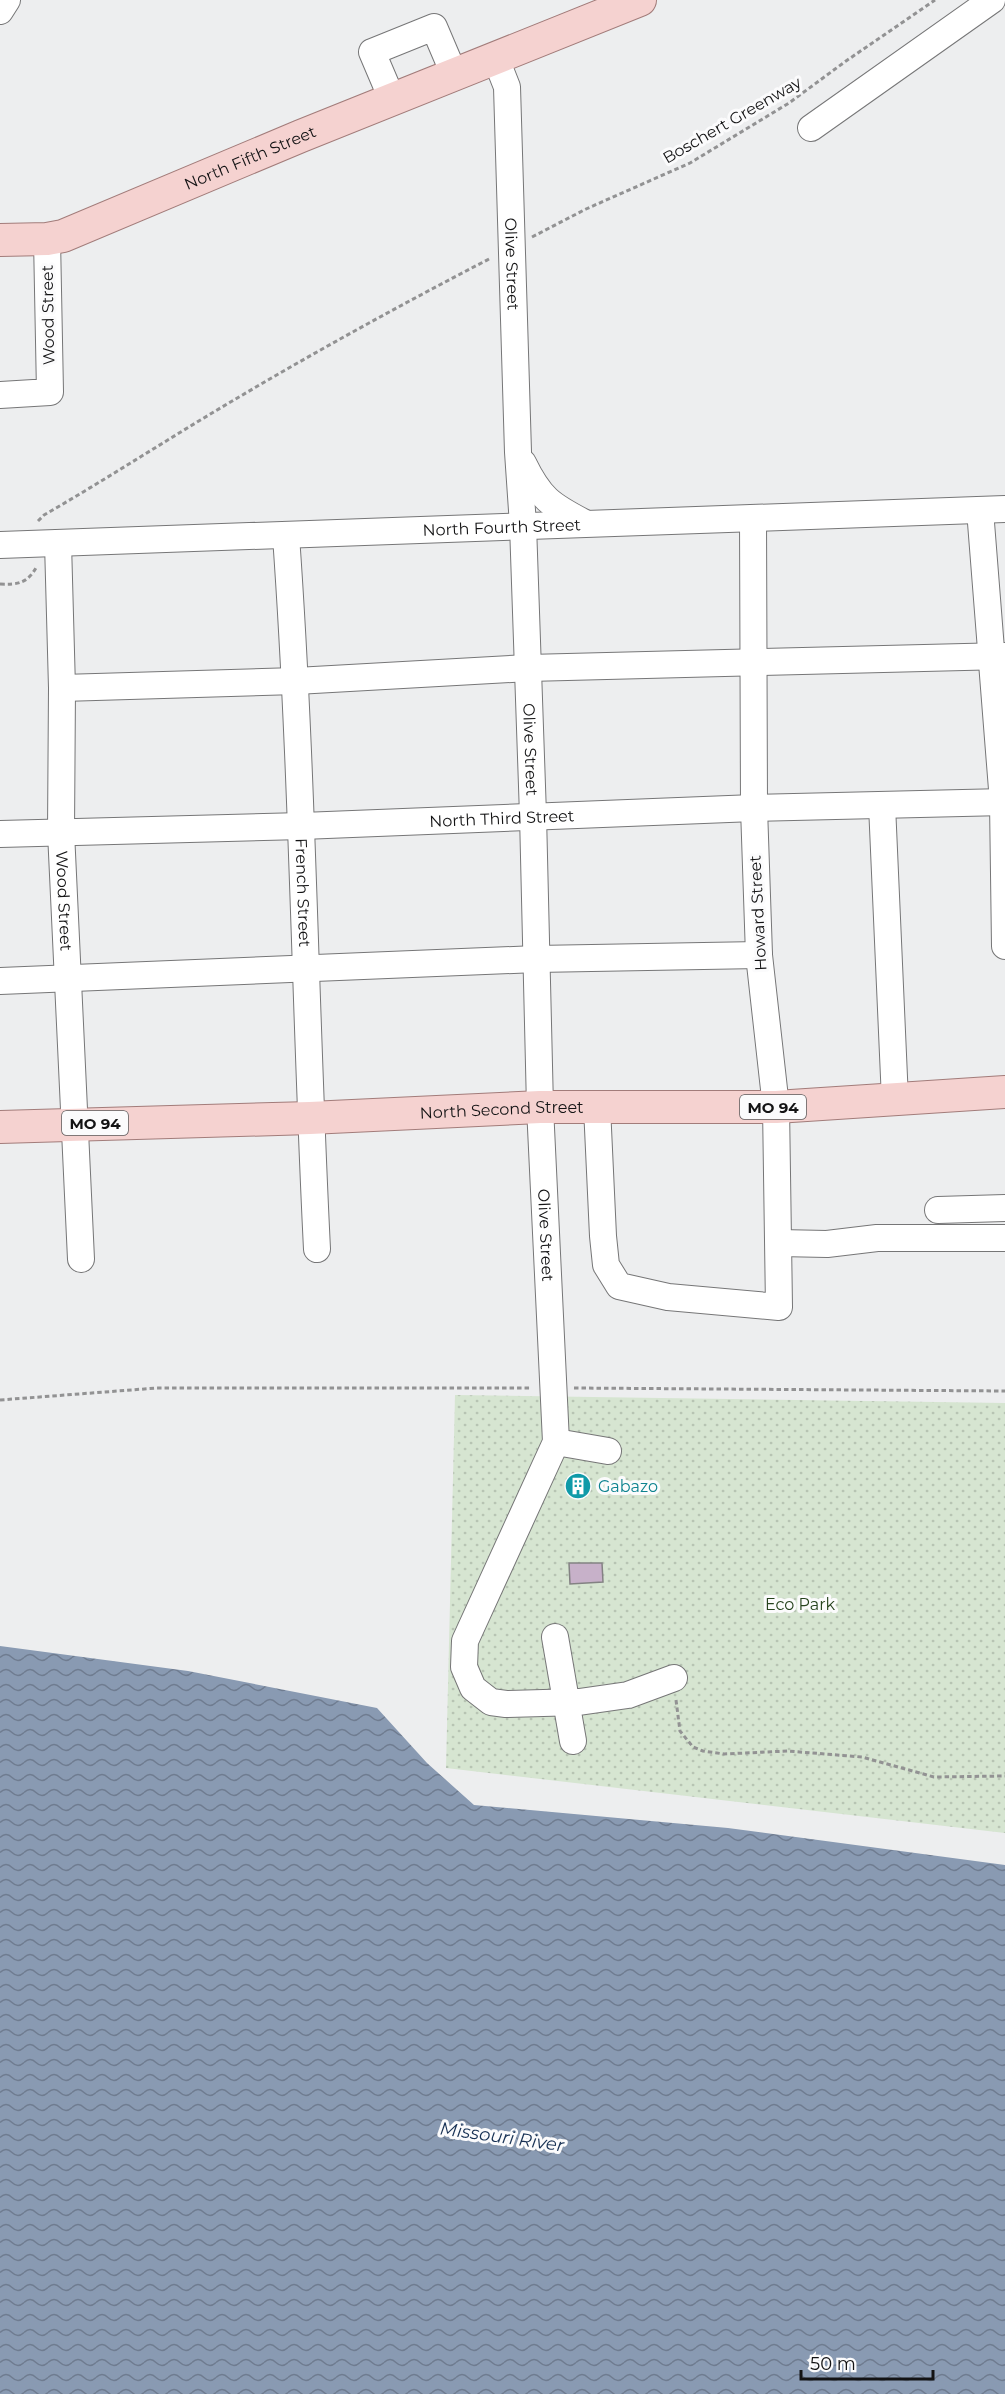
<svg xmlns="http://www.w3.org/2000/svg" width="1005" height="2394" font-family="Montserrat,sans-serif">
	<defs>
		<pattern id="green-dots" width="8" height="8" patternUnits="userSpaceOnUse" patternTransform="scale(1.5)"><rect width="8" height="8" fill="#d6e5d1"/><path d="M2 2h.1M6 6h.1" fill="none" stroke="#b7c4b3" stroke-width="1.8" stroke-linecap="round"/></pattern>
		<pattern id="water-waves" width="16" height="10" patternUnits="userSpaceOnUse" patternTransform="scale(1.5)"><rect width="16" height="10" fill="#899ab2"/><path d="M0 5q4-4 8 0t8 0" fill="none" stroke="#6f7c90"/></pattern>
	</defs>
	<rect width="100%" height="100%" fill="#edeeef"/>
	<!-- green -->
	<path fill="url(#green-dots)" d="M455,1395l550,8v430l-559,-65z"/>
	<!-- water -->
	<path fill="url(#water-waves)" d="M0,1646l188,25 189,37 50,55 47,42 254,23 277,37v529h-1005z"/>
	<!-- building -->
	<g fill="#c7b1c9" stroke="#838283" stroke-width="1.5">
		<circle cx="578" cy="1486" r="7"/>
		<path d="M569,1563h33l1,19 -33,2z"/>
	</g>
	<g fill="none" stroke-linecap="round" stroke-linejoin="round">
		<defs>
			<g id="minor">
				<path d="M0,11l7,-11"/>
				<path id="s1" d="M496,59l11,28 11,365 5,73 10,290 7,292 16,335 -91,199 -1,26 9,21 18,14 15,2 73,-2 49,-7 46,-17"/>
				<path d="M392,99l-20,-47 62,-25 20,47"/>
				<path d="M811,128l181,-128"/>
				<path d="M0,395l50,-3 -3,-153"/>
				<path d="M523,463c17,35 27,42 62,60"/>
				<path d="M980,510l23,292 2,144"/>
				<path id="s2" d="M286,536c17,238 19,476 31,713"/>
				<path id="s3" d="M58,543l4,145 -1,144 20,427"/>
				<path id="s4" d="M0,545l1005,-36"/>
				<path d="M62,688l234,-7 232,-13 477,-12"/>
				<path d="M882,805l13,295"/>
				<path id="s5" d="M0,834l302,-8 452,-18 251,-6"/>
				<path d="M0,981l536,-22 223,-4"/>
				<path d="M597,1107l6,129 3,29 13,21 49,11 111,10 -3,-200 -17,-152 -5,-147 -1,-290"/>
				<path d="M938,1210l67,-2"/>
				<path d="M779,1243l48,1 50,-6h128"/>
				<path d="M556,1442l52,9"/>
				<path d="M555,1637l18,104"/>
			</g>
			<g id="major">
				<path id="s6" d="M0,240l47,-1 16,-3 238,-100 339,-136"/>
				<path id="s7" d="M0,1127l310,-9 230,-11h236l229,-15"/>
			</g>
		</defs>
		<!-- minor casing -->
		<use href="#minor" stroke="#767677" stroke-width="28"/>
		<!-- major casing -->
		<use href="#major" stroke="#a27c7a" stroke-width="34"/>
		<!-- path -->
		<g stroke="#929293" stroke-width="3" stroke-dasharray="4.5 3" stroke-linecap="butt">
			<path d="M532,237l54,-28 104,-46 99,-60 57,-42 89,-61"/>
			<path d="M38,521l6,-6c66,-38 130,-80 195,-118 83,-49 167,-95 252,-139"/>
			<path d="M0,584c18,1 28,-1 37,-18"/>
			<path d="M574,1388l431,3"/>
			<path d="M0,1400l157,-12h375"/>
			<path d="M676,1700l4,31 13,16 10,4 21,3 64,-3 74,6 72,20 71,-1"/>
		</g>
		<!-- minor -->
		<use href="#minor" stroke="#fff" stroke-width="26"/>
		<!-- major -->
		<use href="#major" stroke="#f5d2d0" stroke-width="32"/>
	</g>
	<!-- icons -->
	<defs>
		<symbol id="building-disc" viewBox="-11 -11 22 22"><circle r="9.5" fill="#0f9aa8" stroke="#fbfbfc"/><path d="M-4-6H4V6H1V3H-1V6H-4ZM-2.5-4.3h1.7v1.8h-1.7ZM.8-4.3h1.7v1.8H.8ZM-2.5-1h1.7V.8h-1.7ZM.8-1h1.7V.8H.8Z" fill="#fff"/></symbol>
	</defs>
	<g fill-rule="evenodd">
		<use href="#building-disc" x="563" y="1471" width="30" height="30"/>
	</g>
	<g text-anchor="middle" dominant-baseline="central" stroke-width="6" stroke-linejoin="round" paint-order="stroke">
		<!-- shield labels -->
		<g fill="#fbfbfc" stroke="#59595a" stroke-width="1.5">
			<rect x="740" y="1095" width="66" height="24" rx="4.5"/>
			<rect x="62" y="1111" width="66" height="24" rx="4.5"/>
		</g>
		<g font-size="15" font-weight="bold" fill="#131314">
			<text x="773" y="1107">MO 94</text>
			<text x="95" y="1123">MO 94</text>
		</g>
		<!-- street labels -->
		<g font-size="16" fill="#131314" stroke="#fbfbfc">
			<text transform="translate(732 120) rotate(-30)">Boschert Greenway</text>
			<text stroke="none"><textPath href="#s6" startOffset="266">North Fifth Street</textPath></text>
			<text stroke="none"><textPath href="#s1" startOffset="207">Olive Street</textPath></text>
			<text transform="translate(48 315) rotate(-91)">Wood Street</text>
			<text stroke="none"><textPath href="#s4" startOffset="502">North Fourth Street</textPath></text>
			<text stroke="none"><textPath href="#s1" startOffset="693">Olive Street</textPath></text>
			<text stroke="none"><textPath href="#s5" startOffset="502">North Third Street</textPath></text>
			<text stroke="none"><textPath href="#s2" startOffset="357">French Street</textPath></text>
			<text stroke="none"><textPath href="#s3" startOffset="358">Wood Street</textPath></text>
			<text transform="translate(758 913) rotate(-93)">Howard Street</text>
			<text stroke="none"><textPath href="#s7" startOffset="502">North Second Street</textPath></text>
			<text stroke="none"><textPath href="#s1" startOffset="1179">Olive Street</textPath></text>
		</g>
		<!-- culture labels -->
		<g font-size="16" fill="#0d838f" stroke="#fbfbfc" text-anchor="start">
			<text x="598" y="1486">Gabazo</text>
		</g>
		<!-- park labels -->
		<g font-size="16" fill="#26431d" stroke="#fbfbfc">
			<text x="800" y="1604">Eco Park</text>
		</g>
		<!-- water labels -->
		<g font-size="18" font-style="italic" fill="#173154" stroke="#fbfbfc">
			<text transform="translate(502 2137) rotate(8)">Missouri River</text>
		</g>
	</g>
	<!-- scale -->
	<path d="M801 2370v9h132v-9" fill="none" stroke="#131314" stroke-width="3"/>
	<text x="810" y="2370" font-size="18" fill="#131314" stroke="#fbfbfc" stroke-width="4.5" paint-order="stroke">50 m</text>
</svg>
